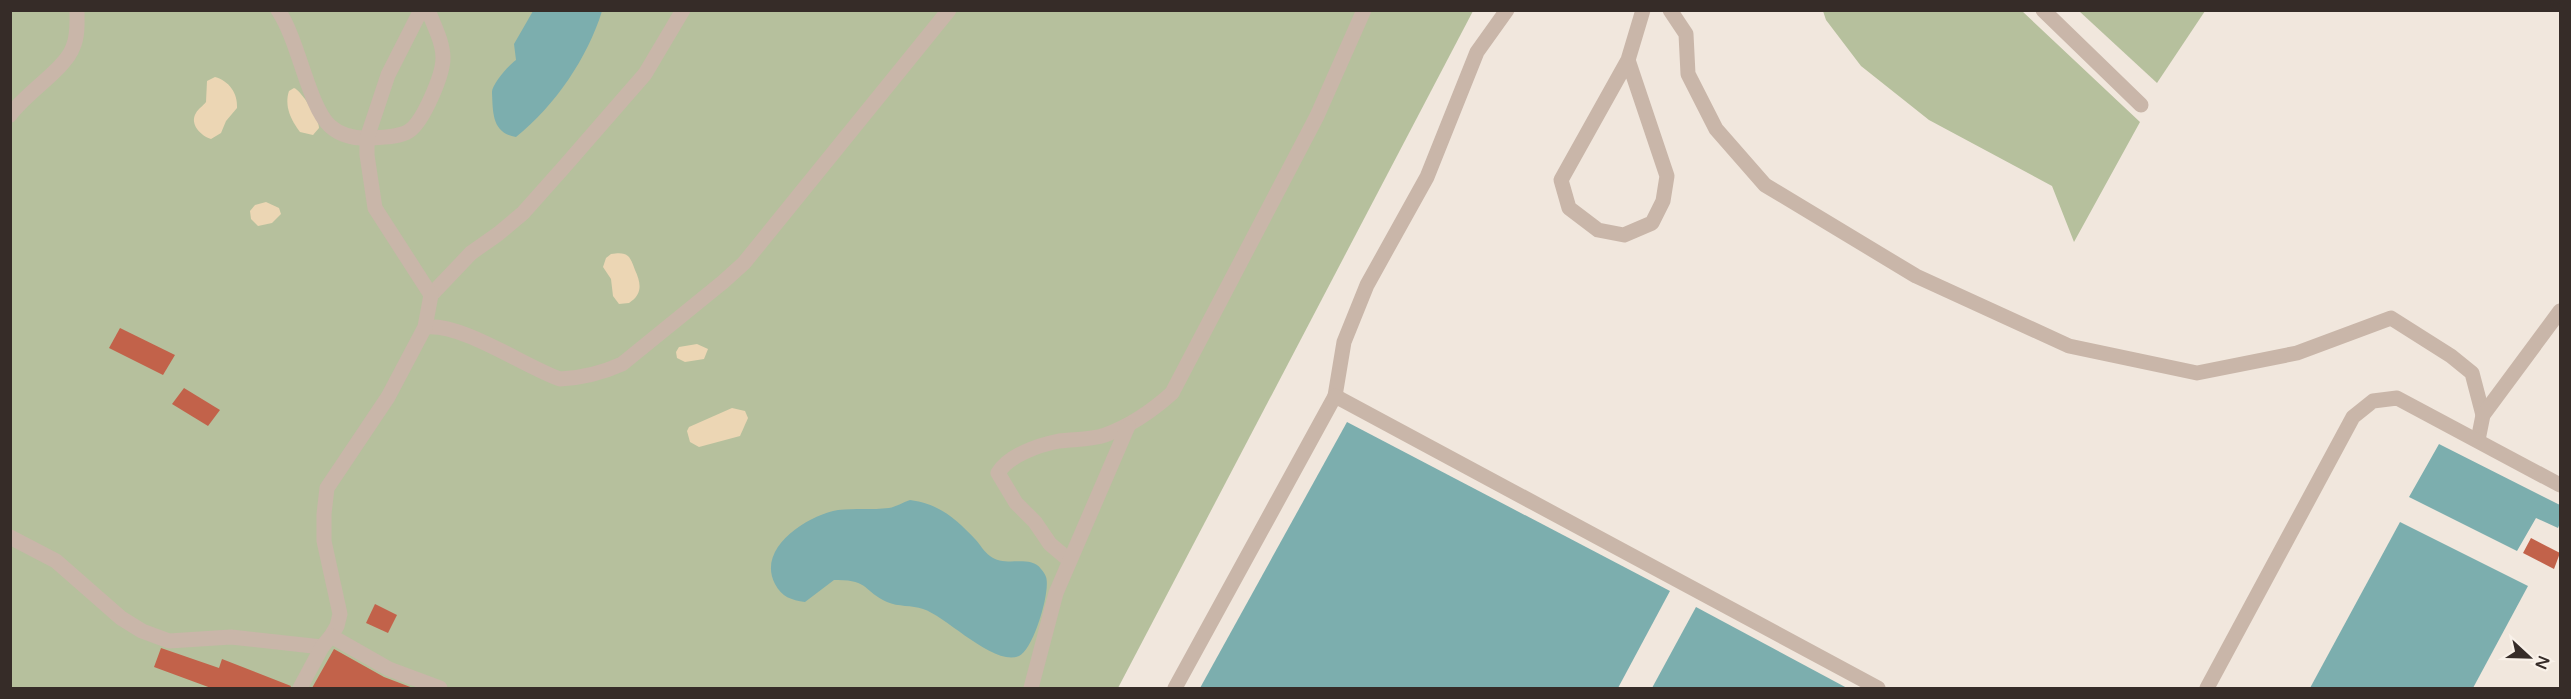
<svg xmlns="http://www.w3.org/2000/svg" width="2571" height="699" font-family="'Varela Round',sans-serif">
	<rect width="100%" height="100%" fill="#f1e7dd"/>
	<!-- green -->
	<g fill="#b6c09d">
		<path d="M10,11h1463l-355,677h-1107z"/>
		<path d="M1823,11h199l118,111 -66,120 -22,-56 -123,-66 -68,-54 -35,-46z"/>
		<path d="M2079,11h126l-48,72z"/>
	</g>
	<!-- sand -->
	<g fill="#ecd6b4">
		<path d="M215,77c14,4 23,16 22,31l-11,13 -5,12 -10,6c-10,-3 -22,-15 -15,-26 2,-4 7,-7 10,-11l1,-21z"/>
		<path d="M294,88c8,3 25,32 25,40l-6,7 -13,-3c-9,-12 -16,-26 -11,-41z"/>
		<path d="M266,202l13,6 2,6 -9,9 -14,3 -7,-7 -1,-8 5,-6z"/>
		<path d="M611,254c17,-3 19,2 24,16 6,13 8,24 -6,33l-10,1 -6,-8 -2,-17 -8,-12 3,-9z"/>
		<path d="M697,344l11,5 -4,10 -19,3 -8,-4 -1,-6 3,-5z"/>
		<path d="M732,408l13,3 3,7 -8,18 -41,11 -9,-5 -3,-11 2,-4z"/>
	</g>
	<!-- water -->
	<g fill="#7caeae">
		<path d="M533,11h69c-14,46 -47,95 -86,126 -24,-4 -23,-24 -24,-44 -1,-8 17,-28 24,-33l-2,-16z"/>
		<path d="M1347,422l323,169 -52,97h-418z"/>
		<path d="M2439,444l121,61v18l-2,5 -22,-10 -19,33 -108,-54z"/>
		<path d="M910,500c29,4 45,18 65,39 5,5 9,13 15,17 14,12 40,-2 51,13 2,2 4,5 5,8 5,14 -13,74 -27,79 -25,11 -73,-40 -96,-47 -11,-4 -25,-2 -36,-7 -24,-11 -18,-23 -53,-22l-29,22c-14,-2 -23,-5 -30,-18 -19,-36 33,-69 63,-74 17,-2 34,0 51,-2 7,-1 14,-6 21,-8z"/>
		<path d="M2400,522l128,64 -55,102h-163z"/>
		<path d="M1696,607l151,81h-195z"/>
	</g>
	<!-- building -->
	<g fill="#c2624a">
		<path d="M120,328l55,27 -12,20 -54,-27z"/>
		<path d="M184,388l36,22 -12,16 -36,-22z"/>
		<path d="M2531,538l29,15 -6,16 -31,-16z"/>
		<path d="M375,604l22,11 -9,18 -22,-10z"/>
		<path d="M161,648l58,20 3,-9 69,27 -1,2h-79l-57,-21z"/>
		<path d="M334,649l50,28 29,11h-101z"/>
	</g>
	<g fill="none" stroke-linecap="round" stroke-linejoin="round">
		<!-- minor -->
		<g stroke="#c9b6a9" stroke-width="15">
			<path d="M278,10c21,31 30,95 52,116 12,11 28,13 43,12 11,-1 27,-1 36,-7 14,-9 34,-56 34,-73 0,-16 -9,-32 -15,-48"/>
			<path d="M1670,10l16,24 2,40 28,55 49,56 151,91 153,70 128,27 100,-20 94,-35 60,38 21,17 11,42"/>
			<path d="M2043,10l98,95"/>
			<path d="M1628,60l39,116 -4,25 -11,22 -28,12 -26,-5 -29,-22 -8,-28 67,-120 15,-50"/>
			<path d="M10,115c16,-22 56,-47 63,-68 5,-11 4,-24 4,-37"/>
			<path d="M431,295l40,-42 27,-19 25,-21 41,-46 81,-93 38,-64"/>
			<path d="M425,327c38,-4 98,39 135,52 22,-1 42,-6 62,-15l101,-82 21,-19 205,-253"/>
			<path d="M1335,396l9,-54 23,-57 60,-108 50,-125 30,-42"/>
			<path d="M2478,440l5,-25 77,-104"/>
			<path d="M10,537l46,24 65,57 21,13 27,10 62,-4 91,10"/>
			<path d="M1069,560l-19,-16 -15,-22 -19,-19 -18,-30c11,-18 41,-28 61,-32 15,-2 32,-1 46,-6 25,-9 47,-24 67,-42l145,-277 47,-106"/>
			<path d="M331,636l6,-10 3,-12 -16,-73v-27l3,-26 61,-91 37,-70 6,-32 -56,-87 -8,-53v-17l21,-63 33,-65"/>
			<path d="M300,688l22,-41 9,-11 58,33 51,19"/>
			<path d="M1031,688l25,-95 72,-167"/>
			<path d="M1175,688l160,-292 543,292"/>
			<path d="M2207,688l146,-271 20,-16 24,-3 163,87"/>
		</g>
	</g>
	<!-- border -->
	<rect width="2571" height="699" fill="none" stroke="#362c28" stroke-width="24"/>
	<!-- north arrow -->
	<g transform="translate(2529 657) rotate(112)" stroke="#f9f1e9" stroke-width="4.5" paint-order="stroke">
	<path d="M0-4.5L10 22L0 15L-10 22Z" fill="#362c28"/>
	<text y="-9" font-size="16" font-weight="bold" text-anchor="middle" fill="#362c28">N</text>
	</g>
</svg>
